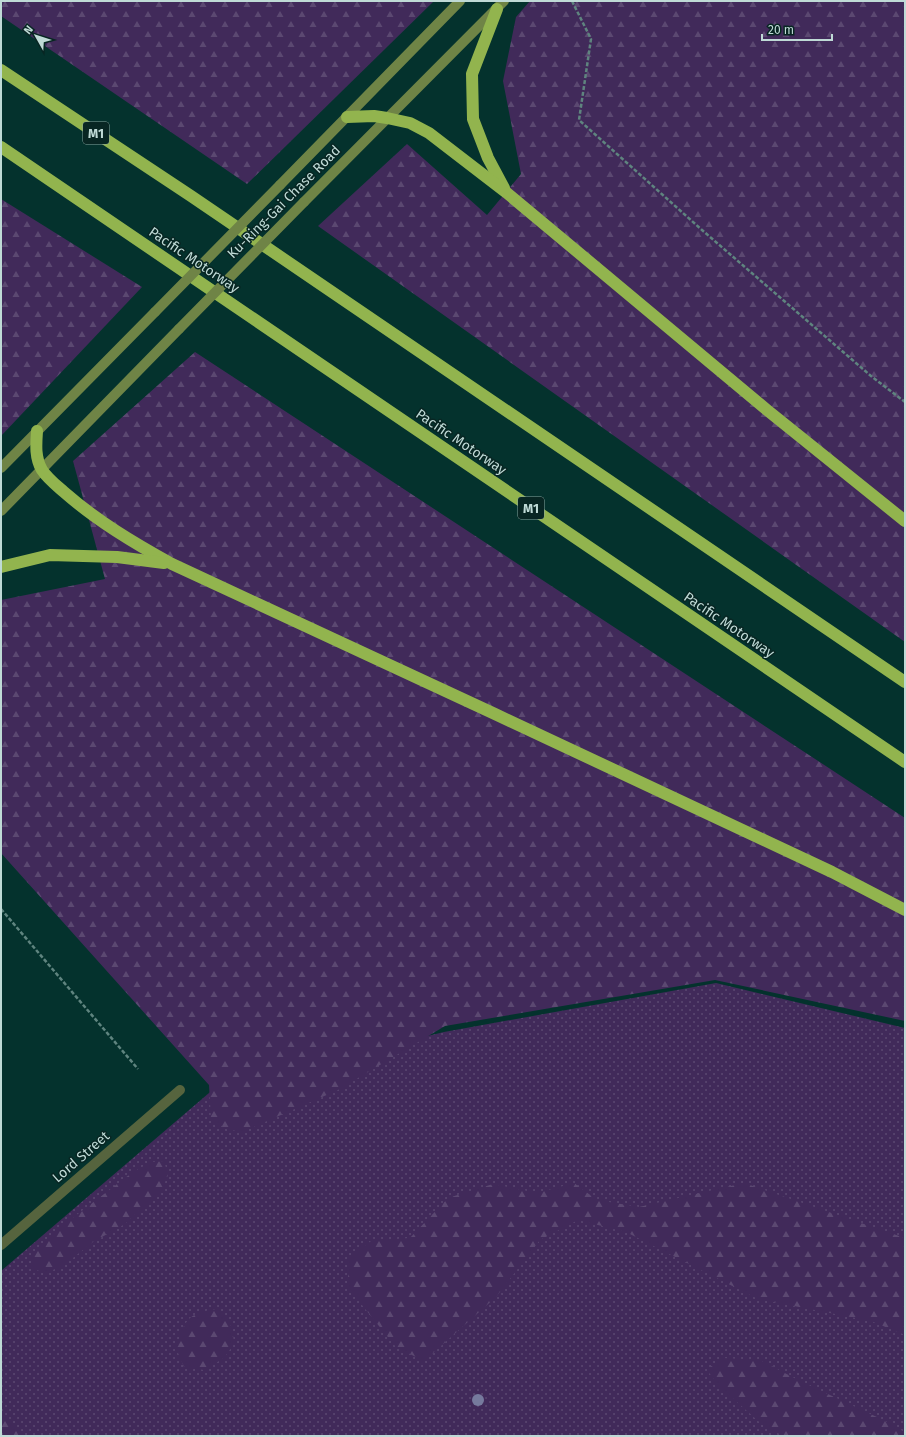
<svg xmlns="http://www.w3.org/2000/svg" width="906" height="1437" font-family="'Fira Sans',sans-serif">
	<defs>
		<pattern id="grass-dots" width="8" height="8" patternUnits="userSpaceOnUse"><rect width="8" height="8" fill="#412a5a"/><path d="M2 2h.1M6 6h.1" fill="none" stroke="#5b4871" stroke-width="1.8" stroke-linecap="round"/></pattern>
		<pattern id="forest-firs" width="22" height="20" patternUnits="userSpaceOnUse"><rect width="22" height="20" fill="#412a5a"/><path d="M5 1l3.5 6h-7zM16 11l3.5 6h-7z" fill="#5b4871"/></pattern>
	</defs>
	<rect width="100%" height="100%" fill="#04322d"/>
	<!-- grass -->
	<path fill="url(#grass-dots)" d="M716,983l189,45v408h-904v-165l215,-184 228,-55z"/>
	<!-- forest -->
	<g fill="url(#forest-firs)">
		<path d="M1,1h433l-187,183 -246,-168z"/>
		<path d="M530,1h375v641l-587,-416 89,-82 80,71 34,-41 -18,-93 13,-64z"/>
		<path d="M1,199l141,88 -141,149z"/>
		<path d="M195,352l710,466v203l-190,-41 -270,46 -107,64 -96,42 -16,-3 -15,-10 -2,-34 -208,-232v-253l104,-21 -32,-118z"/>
		<path d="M164,1161l4,14 -6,14 -37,35 -32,18 -29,23 -18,8 -13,-4 -2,-14 31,-29 71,-54 18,-10z"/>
		<path d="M574,1183l23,17 42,7 105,-24 161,55v97l-34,-14 -113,-22 -132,-67 -48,-12 -38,20 -44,57 -72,64 -28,-14 -47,-58 -2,-30 24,-18 39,-3 38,-40 45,-14 44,9z"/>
		<path d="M217,1309l15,18 2,17 -10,14 -20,12 -20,-3 -8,-19c9,-27 10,-35 41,-39z"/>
		<path d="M721,1358l39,2 38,20 98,46 9,7v3h-120l-18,-7 -49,-44 -11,-15z"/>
		<path d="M1,1410l20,26h-16l-4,-5z"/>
	</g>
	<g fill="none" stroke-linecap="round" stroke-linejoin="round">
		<!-- path -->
		<g stroke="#5f847f" stroke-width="2.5" stroke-dasharray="4 2" stroke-linecap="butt">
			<path d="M572,1l19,38 -12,81 123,110 169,146 34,26"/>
			<path d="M1,909l137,160"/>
		</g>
		<!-- street -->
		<path stroke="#56643e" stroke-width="10" d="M1,1245l179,-155"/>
		<!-- secondary -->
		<g stroke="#6f8446" stroke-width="10">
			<path d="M280,185l180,-184"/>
			<path d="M304,202l200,-201"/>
			<path d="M1,468l154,-156"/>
			<path d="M1,511l178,-182"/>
		</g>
		<!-- highway -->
		<g stroke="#92b44e" stroke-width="12">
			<path d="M497,9l-25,65 1,45 15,39 16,30"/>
			<path d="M1,70l190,126 714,486"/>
			<path d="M347,117l27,-1 13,2 23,5 19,10 78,60 260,217 138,111"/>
			<path d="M1,147l904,615"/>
			<path d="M37,431c-1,14 -2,27 5,39 6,9 14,15 22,22 33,29 70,51 108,72l323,150 337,158 73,38"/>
			<path d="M1,567l49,-12 67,2 47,6"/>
		</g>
		<!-- secondary-bridge -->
		<g stroke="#6f8446" stroke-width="10">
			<path d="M155,312l125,-127"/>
			<path d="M179,329l125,-127"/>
		</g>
	</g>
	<!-- trees -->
	<circle fill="#767a9d" cx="478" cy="1400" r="6"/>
	<g text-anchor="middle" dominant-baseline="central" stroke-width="3" stroke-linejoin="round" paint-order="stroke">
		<!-- shield labels -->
		<g fill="#082623" stroke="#88a4a0" stroke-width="1">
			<rect x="83" y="122" width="26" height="22" rx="3"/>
			<rect x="518" y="497" width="26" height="22" rx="3"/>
		</g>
		<g font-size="13" font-weight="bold" fill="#bfdad6">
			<text x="96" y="133">M1</text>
			<text x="531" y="508">M1</text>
		</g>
		<!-- street labels -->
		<g font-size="14" fill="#bfdad6" stroke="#082623">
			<text transform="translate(284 202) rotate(-45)">Ku-Ring-Gai Chase Road</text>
			<text transform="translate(194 260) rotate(34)">Pacific Motorway</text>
			<text transform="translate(461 442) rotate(34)">Pacific Motorway</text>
			<text transform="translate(729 625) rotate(34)">Pacific Motorway</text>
			<text transform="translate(81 1157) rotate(-41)">Lord Street</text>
		</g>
	</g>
	<!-- border -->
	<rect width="906" height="1437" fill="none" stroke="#bfdad6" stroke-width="4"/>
	<!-- north arrow -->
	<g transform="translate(36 36) rotate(309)" stroke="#082623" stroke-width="3" paint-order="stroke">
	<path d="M0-3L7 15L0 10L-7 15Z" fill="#bfdad6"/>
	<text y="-6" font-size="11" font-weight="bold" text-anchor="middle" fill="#bfdad6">N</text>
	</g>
	<!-- scale -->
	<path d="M762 34v6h70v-6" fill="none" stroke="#bfdad6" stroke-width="2"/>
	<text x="768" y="34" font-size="12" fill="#bfdad6" stroke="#082623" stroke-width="3" paint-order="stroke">20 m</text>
</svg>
